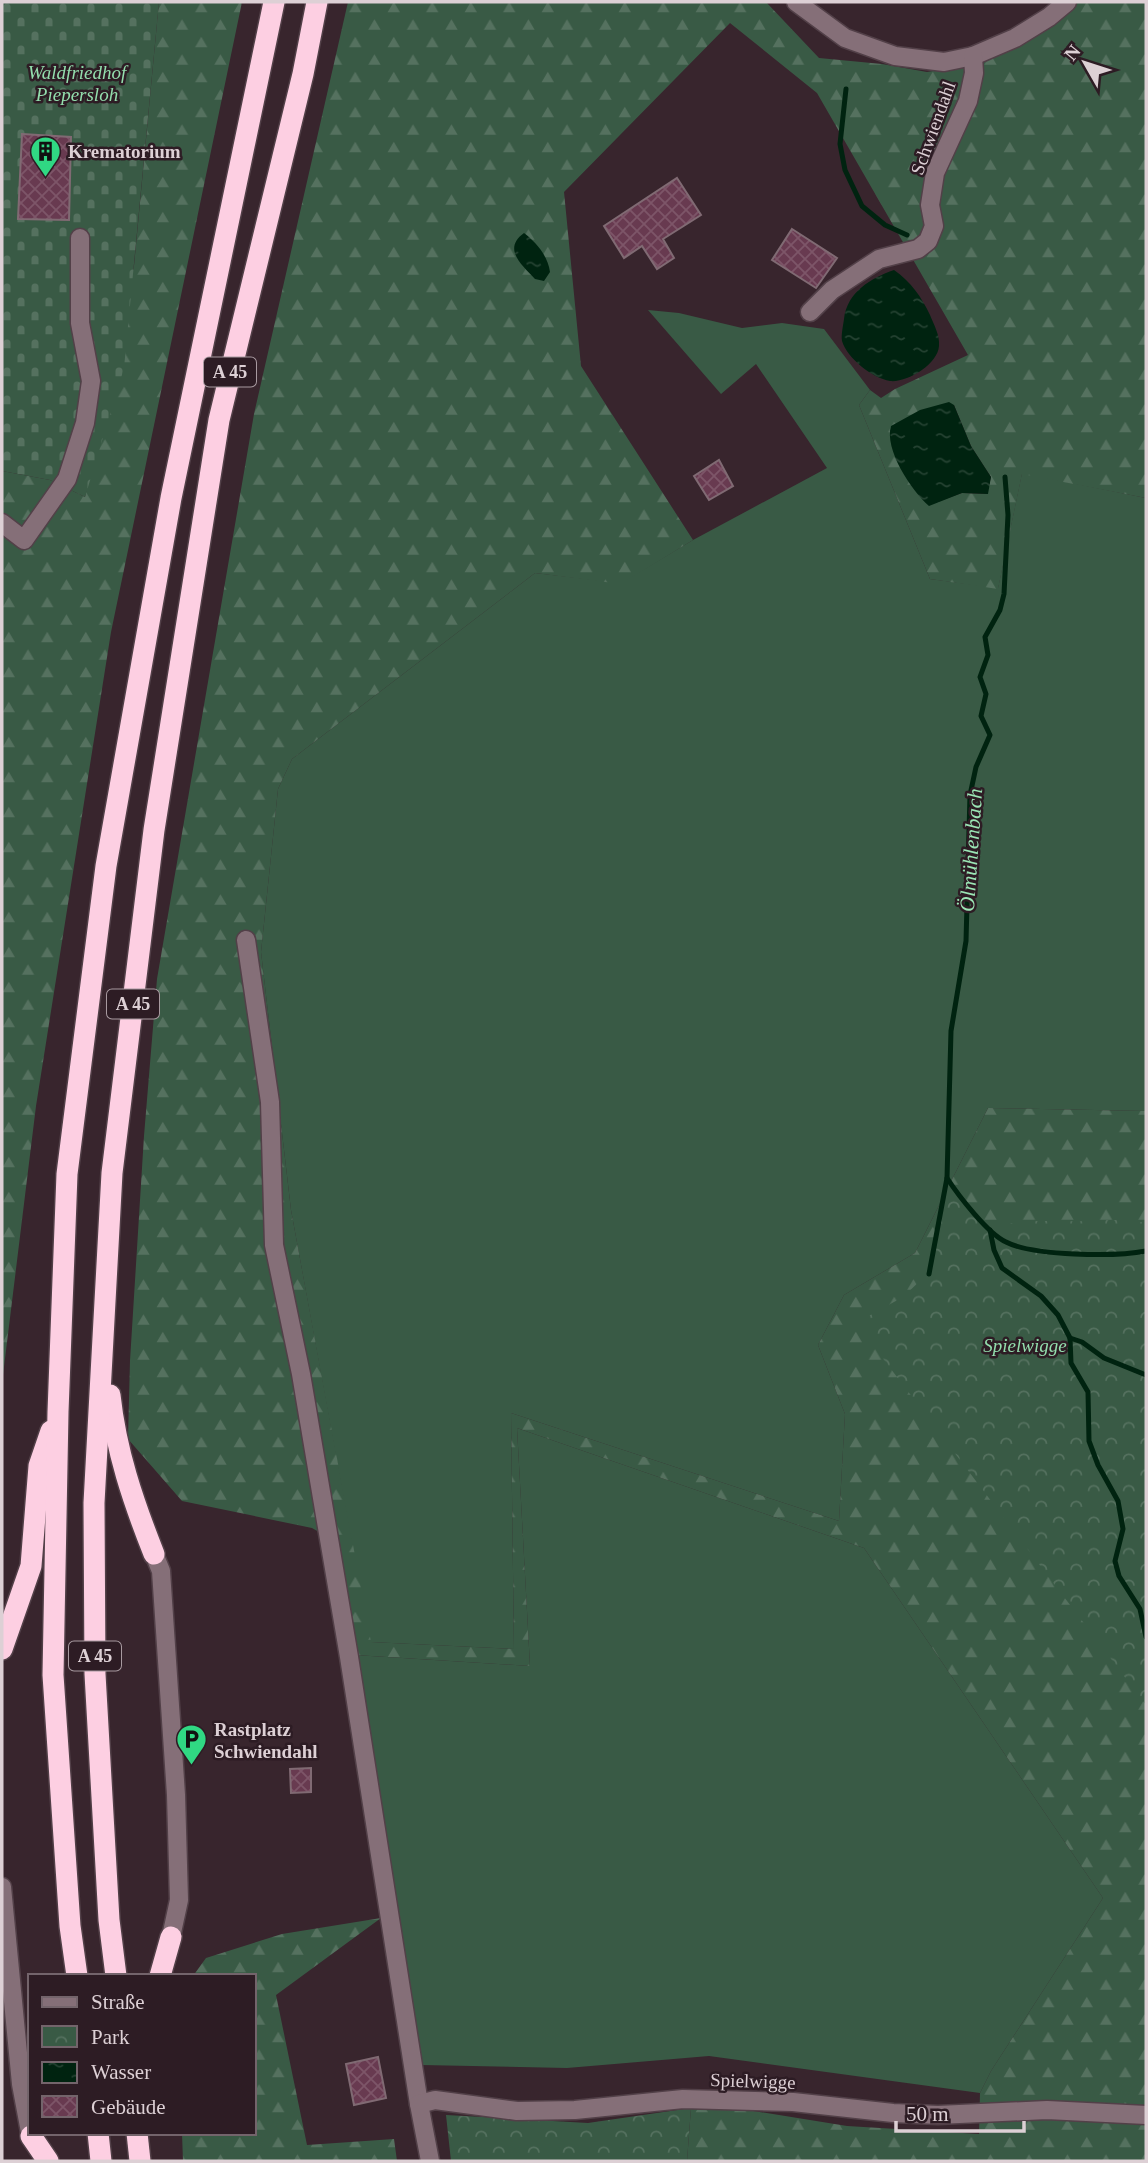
<svg xmlns="http://www.w3.org/2000/svg" width="1148" height="2163" font-family="Georgia,serif">
	<defs>
		<pattern id="forest-firs" width="22" height="20" patternUnits="userSpaceOnUse" patternTransform="scale(1.75)"><rect width="22" height="20" fill="#395a45"/><path d="M5 1l3.5 6h-7zM16 11l3.5 6h-7z" fill="#55715f"/></pattern>
		<pattern id="cemetery-stones" width="16" height="16" patternUnits="userSpaceOnUse" patternTransform="scale(1.75)"><rect width="16" height="16" fill="#395a45"/><path d="M2 7V4a2 2 0 0 1 4 0v3zM10 15v-3a2 2 0 0 1 4 0v3z" fill="#55715f"/></pattern>
		<pattern id="park-crowns" width="20" height="18" patternUnits="userSpaceOnUse" patternTransform="scale(1.75)"><rect width="20" height="18" fill="#395a45"/><path d="M2 6a3 3 0 1 1 6 0M12 15a3 3 0 1 1 6 0" fill="none" stroke="#55715f"/></pattern>
		<pattern id="water-ripples" width="26" height="14" patternUnits="userSpaceOnUse" patternTransform="scale(1.75)"><rect width="26" height="14" fill="#002310"/><path d="M2 4q2-2 4 0t4 0M15 11q2-2 4 0t4 0" fill="none" stroke="#254232"/></pattern>
		<pattern id="building-cross-hatch" width="8" height="8" patternUnits="userSpaceOnUse" patternTransform="scale(1.75)"><rect width="8" height="8" fill="#683a50"/><path d="M0 0l8 8M0 8l8-8" fill="none" stroke="#7d5568"/></pattern>
	</defs>
	<rect width="100%" height="100%" fill="#38252d"/>
	<!-- grass -->
	<g fill="#395a45">
		<path d="M648,310l31,3 63,15 40,-5 42,6 46,61 -11,15 71,174 68,9 24,-115 124,25v613l-158,-3 -73,145 -71,42 -26,50 27,69 -6,107 -328,-108 3,236 -144,-7 -79,-432 -30,-258 17,-163 14,-30 243,-186 86,10 72,-43 134,-72 -71,-104 -35,30z"/>
		<path d="M517,1428l347,120 239,350 -112,173 -11,22 -271,-37 -142,12 -146,-3 -66,-410 175,11z"/>
	</g>
	<!-- forest -->
	<g fill="url(#forest-firs)" fill-rule="evenodd">
		<path d="M159,2h83l-131,630 -75,474 -34,277v-912l48,9 35,17 49,-231z"/>
		<path d="M348,2h418l53,56 63,6 45,8 55,-9 63,-33 30,-28h71v496l-124,-24 -24,115 -68,-10 -71,-174 11,-15 11,8 14,-9 73,-34 -151,-262 -87,-70 -166,169 17,174 112,174 -72,44 -86,-11 -243,186 -14,30 -17,163 30,258 80,432 143,7 -3,-236 328,108 6,-107 -27,-69 26,-50 71,-42 73,-145 158,3v1050h-459l4,-53 50,1 106,17 132,8 1,-41 11,-22 112,-173 -239,-350 -347,-120 13,238 -175,-11 -15,-111 -28,-16 -130,-27 -54,-62 2,-78 14,-225 13,-157 97,-565zM954,405l17,41 20,31 -4,17 -25,-1 -33,12z"/>
		<path d="M381,1918l-105,77 31,150 87,-6 3,22h-214l-1,-28h72v-157h-61l13,-18 76,-24z"/>
	</g>
	<!-- cemetery -->
	<path fill="url(#cemetery-stones)" d="M2,2h157l-35,366 -39,129 -35,-17 -48,-9z"/>
	<!-- park -->
	<g fill="url(#park-crowns)">
		<path d="M944,1174l45,54c32,-10 65,-6 98,-7 20,-1 39,-2 59,2v482l-290,-382 47,-26 20,-19 18,-54z"/>
		<path d="M691,2108l-4,53h-236l-5,-46 142,8z"/>
	</g>
	<!-- water -->
	<g fill="url(#water-ripples)">
		<path d="M524,233c12,9 24,23 26,39l-6,9 -9,-2c-13,-14 -33,-30 -11,-46z"/>
		<path d="M894,270c17,12 27,26 36,45 4,10 10,20 9,31 -1,18 -32,37 -49,35 -18,-3 -43,-23 -48,-40 -1,-6 1,-15 2,-22 3,-27 27,-41 50,-49z"/>
		<path d="M949,402l5,3 17,41 20,31 -3,17 -26,-1 -33,13c-18,-16 -45,-57 -38,-80l29,-16z"/>
	</g>
	<g fill="none" stroke-linecap="round" stroke-linejoin="round">
		<!-- stream -->
		<g stroke="#002310" stroke-width="5">
			<path d="M846,89l-6,55 5,26 17,36 23,19 22,10"/>
			<path d="M1005,477l3,38 -4,79 -4,16 -15,27 3,18 -8,22 6,17 -5,22 9,19 -14,32 -6,28 -4,146 -15,90 -4,147c11,17 41,56 59,64 27,14 109,15 140,9"/>
			<path d="M990,1230l4,20 8,18 39,28 17,19 12,23 1,25 17,29 1,49 9,24 20,36 5,28 -8,32 4,15 21,33 6,28"/>
			<path d="M929,1274l18,-96"/>
			<path d="M1070,1338l12,4 22,16 42,17"/>
		</g>
	</g>
	<!-- building -->
	<g fill="url(#building-cross-hatch)" stroke="#806a73" stroke-width="2">
		<path d="M22,134l49,3 -2,83 -51,-1z"/>
		<path d="M677,178l24,37 -38,24 11,19 -17,11 -15,-23 -18,12 -20,-32z"/>
		<path d="M792,229l45,29 -21,30 -44,-28z"/>
		<path d="M719,460l14,26 -24,14 -15,-24z"/>
		<path d="M311,1768v24l-20,1 -1,-24z"/>
		<path d="M378,2057l8,41 -32,7 -8,-41z"/>
	</g>
	<g fill="none" stroke-linecap="round" stroke-linejoin="round">
		<defs>
			<g id="minor">
				<path d="M796,2l49,36 50,18 49,6 29,-6 42,-18 34,-21 18,-15"/>
				<path d="M810,312l22,-22 47,-31 39,-10 10,-8 6,-15 -4,-21 5,-32 33,-72 6,-28 -1,-17"/>
				<path d="M2,523l22,17 43,-61 18,-56 6,-42 -11,-58v-85"/>
				<path d="M246,940l24,162 4,143 27,129 48,283 70,447"/>
				<path d="M154,1554l7,17 15,224 3,105 -8,37"/>
				<path d="M2,1887l19,197 9,48"/>
				<path d="M430,2161l-11,-57 16,-4 82,11 58,-1 108,-11 110,3 100,11 45,2 109,-5 99,5"/>
			</g>
			<g id="highway">
				<path d="M110,1395c6,56 23,106 44,159"/>
				<path d="M2,1649l29,-83 8,-100 12,-35"/>
				<path d="M77,1976l-7,-50 -17,-251 5,-263 9,-238 39,-308 65,-368 103,-496"/>
				<path d="M116,1976l-7,-56 -14,-246 -1,-171 18,-330 42,-343 65,-410 84,-346 14,-72"/>
				<path d="M160,1976l11,-39"/>
				<path d="M98,2133l3,28"/>
				<path d="M137,2133l3,28"/>
				<path d="M31,2136l17,25"/>
			</g>
		</defs>
		<!-- minor casing -->
		<use href="#minor" stroke="#524048" stroke-width="21"/>
		<!-- highway casing -->
		<use href="#highway" stroke="#524048" stroke-width="24"/>
		<!-- minor -->
		<use href="#minor" stroke="#856f78" stroke-width="18"/>
		<!-- highway -->
		<use href="#highway" stroke="#fdcfe2" stroke-width="21"/>
	</g>
	<!-- icons -->
	<defs>
		<symbol id="building-pin" viewBox="-11 -11 22 30"><path d="M0 17L-7.5 6A9.5 9.5 0 1 1 7.5 6Z" fill="#30d883" stroke="#2d1c24"/><path d="M-4-6H4V6H1V3H-1V6H-4ZM-2.5-4.3h1.7v1.8h-1.7ZM.8-4.3h1.7v1.8H.8ZM-2.5-1h1.7V.8h-1.7ZM.8-1h1.7V.8H.8Z" fill="#111"/></symbol>
		<symbol id="parking-pin" viewBox="-11 -11 22 30"><path d="M0 17L-7.5 6A9.5 9.5 0 1 1 7.5 6Z" fill="#30d883" stroke="#2d1c24"/><path d="M-3.5-5.5H1a3.5 3.5 0 0 1 0 7H-1V5.5H-3.5ZM-1-3.4V-.6H.8a1.4 1.4 0 0 0 0-2.8Z" fill="#111"/></symbol>
	</defs>
	<g fill-rule="evenodd">
		<use href="#building-pin" x="28" y="134" width="35" height="47"/>
		<use href="#parking-pin" x="174" y="1722" width="35" height="47"/>
	</g>
	<g text-anchor="middle" dominant-baseline="central" stroke-width="5" stroke-linejoin="round" paint-order="stroke">
		<!-- shield labels -->
		<g fill="#2d1c24" stroke="#a89aa0" stroke-width="2">
			<rect x="204" y="357.5" width="52" height="29" rx="5"/>
			<rect x="107" y="989.5" width="52" height="29" rx="5"/>
			<rect x="69" y="1641.5" width="52" height="29" rx="5"/>
		</g>
		<g font-size="18" font-weight="bold" fill="#ddd0d5">
			<text x="230" y="372">A 45</text>
			<text x="133" y="1004">A 45</text>
			<text x="95" y="1656">A 45</text>
		</g>
		<!-- park labels -->
		<g font-size="19" font-style="italic" fill="#93dead" stroke="#2d1c24">
			<text x="77" y="72">Waldfriedhof<tspan x="77" dy="22">Piepersloh</tspan></text>
			<text x="1025" y="1345">Spielwigge</text>
		</g>
		<!-- street labels -->
		<g font-size="19" fill="#ddd0d5" stroke="#2d1c24">
			<text transform="translate(933 128) rotate(-70)">Schwiendahl</text>
			<text transform="translate(753 2081) rotate(2)">Spielwigge</text>
		</g>
		<!-- poi labels -->
		<g font-size="19" font-weight="bold" fill="#ddd0d5" stroke="#2d1c24" text-anchor="start">
			<text x="68" y="151">Krematorium</text>
			<text x="214" y="1729">Rastplatz<tspan x="214" dy="22">Schwiendahl</tspan></text>
		</g>
		<!-- water labels -->
		<g font-size="21" font-style="italic" fill="#9be6b5" stroke="#2d1c24">
			<text transform="translate(971 850) rotate(-86)">Ölmühlenbach</text>
		</g>
	</g>
	<!-- border -->
	<rect width="1148" height="2163" fill="none" stroke="#ddd0d5" stroke-width="7"/>
	<!-- legend -->
	<rect x="28" y="1974" width="228" height="161" fill="#2d1c24" stroke="#73646b" stroke-width="2"/>
	<rect x="42" y="1997" width="35" height="10" fill="#856f78" stroke="#73646b" stroke-width="2"/>
	<text x="91" y="2009" font-size="21" fill="#ddd0d5">Straße</text>
	<rect x="42" y="2026" width="35" height="21" fill="url(#park-crowns)" stroke="#73646b" stroke-width="2"/>
	<text x="91" y="2044" font-size="21" fill="#ddd0d5">Park</text>
	<rect x="42" y="2062" width="35" height="21" fill="url(#water-ripples)" stroke="#73646b" stroke-width="2"/>
	<text x="91" y="2079" font-size="21" fill="#ddd0d5">Wasser</text>
	<rect x="42" y="2096" width="35" height="21" fill="url(#building-cross-hatch)" stroke="#73646b" stroke-width="2"/>
	<text x="91" y="2114" font-size="21" fill="#ddd0d5">Gebäude</text>
	<!-- north arrow -->
	<g transform="translate(1085 63) rotate(309)" stroke="#2d1c24" stroke-width="5" paint-order="stroke">
	<path d="M0-5L12 26L0 18L-12 26Z" fill="#ddd0d5"/>
	<text y="-10" font-size="19" font-weight="bold" text-anchor="middle" fill="#ddd0d5">N</text>
	</g>
	<!-- scale -->
	<path d="M896 2121v10h128v-10" fill="none" stroke="#ddd0d5" stroke-width="3.5"/>
	<text x="906" y="2121" font-size="21" fill="#ddd0d5" stroke="#2d1c24" stroke-width="5" paint-order="stroke">50 m</text>
</svg>
